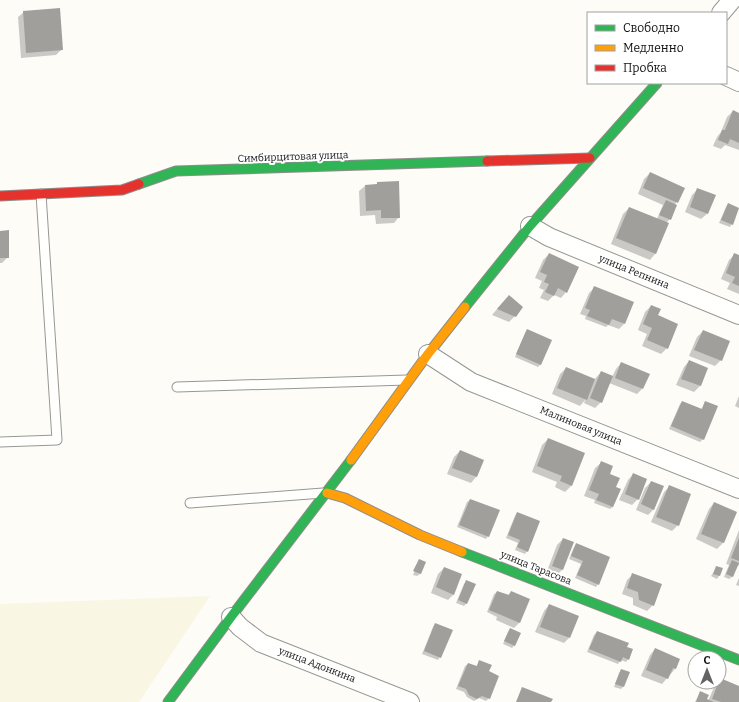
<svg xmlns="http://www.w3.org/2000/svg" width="739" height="702" font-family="Bitter,serif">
	<rect width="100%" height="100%" fill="#fdfcf7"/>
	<!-- farmland -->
	<path fill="#f9f7e4" d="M210,596l-71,106h-139v-98z"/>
	<!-- shadow -->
	<g fill="#0003">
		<path d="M24,12l38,37 -6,6 -35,3 -3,-41z"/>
		<path d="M733,111l6,3v36l-14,-5 -4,4 -8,-3 4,-9 4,-5 6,-15z"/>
		<path d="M650,173l33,15 -8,17 -5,14 -4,4 2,1 -13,30 -5,6 -39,-16 12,-30 6,-6 28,11 6,-14 -25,-11 6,-15z"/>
		<path d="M378,183l21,34 -5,6 -18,1 -1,-9 -15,1 -1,-25 6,-5 10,-1z"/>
		<path d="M698,189l9,25 -6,5 -16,-7 7,-17z"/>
		<path d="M728,204l4,20 -2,3 -11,-4 7,-16z"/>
		<path d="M0,232l8,25 -6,6h-2z"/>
		<path d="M549,254l17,38 -5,6 -7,-3 -6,6 -8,-3 4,-8 -5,-2 3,-7 -7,-3 8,-18z"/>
		<path d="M735,254l4,2v38l-12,-5 3,-6 -9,-4 8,-19z"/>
		<path d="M595,287l29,37 -5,5 -11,-4 -2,2 -21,-8 1,-3 -6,-2 9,-21z"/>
		<path d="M503,302l12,14 -6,6 -17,-7z"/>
		<path d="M651,306l6,10 10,32 -6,6 -19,-8 5,-12 -9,-4 7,-18z"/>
		<path d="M527,330l14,34 -3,3 -23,-10 10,-24z"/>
		<path d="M703,331l18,29 -6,6 -26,-10 8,-19z"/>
		<path d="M689,361l18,7 -7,18 -6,6 -18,-7 8,-18z"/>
		<path d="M621,363l21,26 -5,5 -28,-11 -8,19 -6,6 -11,-5 2,-4 -6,7 -28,-12 8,-20 6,-6 28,12 7,-8 11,5 4,-8z"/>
		<path d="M739,396v12l-4,-2z"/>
		<path d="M682,402l19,8 4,-8 -2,37 -3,3 -31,-13 11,-25z"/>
		<path d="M548,439l36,14 -13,33 -6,6 -10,-5 2,-5 -25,-10 10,-27z"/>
		<path d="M460,451l22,9 -6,17 -5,6 -24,-9 7,-17z"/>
		<path d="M601,463l7,11 6,17 6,-1 -7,17 -3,2 -16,-6 1,-3 -11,-4 11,-28z"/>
		<path d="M633,474l5,25 -6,6 -13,-5 9,-20z"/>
		<path d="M651,482l3,27 -6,6 -12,-5 9,-22z"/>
		<path d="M669,487l9,38 -6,6 -21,-9 13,-30z"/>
		<path d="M470,500l18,36 -2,3 -29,-12 10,-25z"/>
		<path d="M714,503l22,9 -13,31 -6,6 -21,-10 13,-30z"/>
		<path d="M517,513l10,38 -2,3 -10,-4 3,-7 -12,-5 9,-22z"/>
		<path d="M739,530v35l-4,3 -3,9 -3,2 -5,-2 5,-12 -3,-1z"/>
		<path d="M563,539l-1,31 -5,5 -10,-4 10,-26z"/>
		<path d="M577,545l21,39 -2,3 -21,-9 6,-14 -12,-5 5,-12z"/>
		<path d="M419,560l6,2 -5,12 -3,2 -4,-1z"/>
		<path d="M717,567l5,2 -3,7 -2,3 -6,-3z"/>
		<path d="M444,568l10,26 -6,6 -17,-7 7,-19z"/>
		<path d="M633,574l20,31 -6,6 -14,-6v-7l-11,-4 5,-14z"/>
		<path d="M739,578v8l-3,-1z"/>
		<path d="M467,581v22l-3,3 -8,-3 8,-19z"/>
		<path d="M497,592l10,4 4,-4 9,30 -6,6 -18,-8 1,-3 -10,-5 7,-18z"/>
		<path d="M549,605l20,33 -5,5 -29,-11 9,-21z"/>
		<path d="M435,624l5,33 -2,3 -16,-6 11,-27z"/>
		<path d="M510,629l5,16 -3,3 -9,-4 5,-12z"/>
		<path d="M597,632l29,16 2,11 -2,3 -5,-2 -3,4 -31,-12 7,-17z"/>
		<path d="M655,649l24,10 -4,10 -13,15 -21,-8 9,-21z"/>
		<path d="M479,661l9,11 1,26 -3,3 -7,-3 -5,3 -7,-4 -3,-5 -8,-3 9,-23 3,-2 8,3z"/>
		<path d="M695,666v12l-4,-1z"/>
		<path d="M621,670l7,3 -5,14 -2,2 -7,-2 5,-14z"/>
		<path d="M718,682l21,5v15h-44l5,-10 6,8 2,1 7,-16z"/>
	</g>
	<!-- building -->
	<g fill="#a19f9c">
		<path d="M60,8l3,42 -37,3 -3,-42z"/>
		<path d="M733,110l6,3v30l-9,-4 -2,5 -10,-4 4,-10h3z"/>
		<path d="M650,172l35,16 -7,15 -35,-15z"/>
		<path d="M399,181l1,37h-19v-8l-15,1 -1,-26 12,-1v-2z"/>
		<path d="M697,188l19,7 -8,19 -18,-7z"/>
		<path d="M666,200l11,5 -6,15 -12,-5z"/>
		<path d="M728,203l11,5 -6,17 -12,-5z"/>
		<path d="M629,207l40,16 -13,31 -40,-16z"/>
		<path d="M9,230v28h-9v-27z"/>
		<path d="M549,253l30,14 -12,26 -9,-5 -4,8 -9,-4 4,-8 -5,-2 3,-7 -7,-3z"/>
		<path d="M734,253l5,2v31l-7,-3 3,-6 -9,-4z"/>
		<path d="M594,286l40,16 -9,22 -13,-5 -3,6 -22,-9 3,-6 -5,-2z"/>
		<path d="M509,295l14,12 -7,10 -19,-8z"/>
		<path d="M651,305l10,4 -3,6 20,9 -10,25 -21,-9 5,-12 -9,-4z"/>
		<path d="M527,329l25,11 -11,25 -25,-11z"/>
		<path d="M703,330l27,11 -8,20 -28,-11z"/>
		<path d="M689,360l19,8 -7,18 -20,-7z"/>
		<path d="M621,362l29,12 -7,15 -28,-11z"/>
		<path d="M566,367l29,12 -8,21 -30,-12z"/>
		<path d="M601,371l12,5 -11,27 -12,-5z"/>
		<path d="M682,401l20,8 3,-8 13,5 -14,34 -33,-14z"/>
		<path d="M548,438l37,15 -13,33 -12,-5 2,-5 -25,-10z"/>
		<path d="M460,450l24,10 -7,17 -25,-9z"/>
		<path d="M601,461l12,5 -3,8 10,4 -4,9 5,2 -8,18 -17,-7 3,-6 -10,-4z"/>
		<path d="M633,473l14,6 -8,21 -14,-6z"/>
		<path d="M651,481l13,5 -10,24 -13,-6z"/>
		<path d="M669,485l22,9 -12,32 -23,-9z"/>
		<path d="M470,499l30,11 -11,27 -30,-12z"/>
		<path d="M714,502l23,10 -13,31 -23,-9z"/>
		<path d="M517,512l23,9 -12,31 -11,-5 3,-7 -12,-5z"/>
		<path d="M563,538l11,4 -11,28 -11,-4z"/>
		<path d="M739,538v23l-8,-3z"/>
		<path d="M576,543l34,14 -11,28 -22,-10 6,-14 -12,-5z"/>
		<path d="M419,559l7,3 -5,12 -8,-3z"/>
		<path d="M732,560l7,3 -6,14 -7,-3z"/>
		<path d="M716,566l7,2 -3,8 -7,-2z"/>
		<path d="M444,567l18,7 -8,21 -18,-8z"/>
		<path d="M632,573l30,11 -8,22 -15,-6 -1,-8 -11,-4z"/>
		<path d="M466,580l10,4 -9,20 -9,-4z"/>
		<path d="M497,591l12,4 2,-4 19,8 -10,24 -31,-13z"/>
		<path d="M549,604l30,12 -9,22 -30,-11z"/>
		<path d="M435,623l18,7 -12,28 -17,-7z"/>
		<path d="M510,628l11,5 -6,13 -11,-5z"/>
		<path d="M597,631l32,12 -2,4 6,2 -4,11 -6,-3 -2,5 -32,-13z"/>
		<path d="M655,648l25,11 -4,10 -3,-1 -5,11 -22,-9z"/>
		<path d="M479,660l13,5 -3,6 10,5 -9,23 -8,-3 -5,3 -8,-4 -3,-6 -8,-3 10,-23 9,3z"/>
		<path d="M621,669l9,3 -6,15 -9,-3z"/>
		<path d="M720,678l19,8v16h-18l-9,-3z"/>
		<path d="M522,687l31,12 -2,3h-35z"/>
		<path d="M700,691l9,4 -2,4 7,3h-18z"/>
	</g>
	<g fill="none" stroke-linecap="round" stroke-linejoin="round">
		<defs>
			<g id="lane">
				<path d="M177,387l230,-7"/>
				<path d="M0,442l57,-2 -16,-246"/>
				<path d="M190,503l133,-10"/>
			</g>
			<g id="street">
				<path d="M721,13l11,-13"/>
				<path d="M726,76l13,6"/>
				<path d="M530,226l19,11 190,78"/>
				<path d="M428,354l43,28 268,107"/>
				<path d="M231,617l9,10 21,16 149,59"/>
			</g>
			<g id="fast">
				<path d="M139,184l37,-13 311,-10"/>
				<path d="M465,307l65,-81 127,-143"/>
				<path d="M462,552l277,108"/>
				<path d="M168,702l63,-85 120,-157"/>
			</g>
			<g id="slow">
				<path d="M351,460l77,-106 37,-47"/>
				<path d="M327,493l18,5 75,37 42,17"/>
			</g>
			<g id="jam">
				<path d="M487,161l103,-3"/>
				<path d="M0,196l122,-6 17,-6"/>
			</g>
		</defs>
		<!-- lane casing -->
		<use href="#lane" stroke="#979795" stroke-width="11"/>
		<!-- street casing -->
		<use href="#street" stroke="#979795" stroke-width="20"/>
		<!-- fast casing -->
		<use href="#fast" stroke="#8e8d8b" stroke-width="11"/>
		<!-- slow casing -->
		<use href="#slow" stroke="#8e8d8b" stroke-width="11"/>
		<!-- jam casing -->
		<use href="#jam" stroke="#8e8d8b" stroke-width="11"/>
		<!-- lane -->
		<use href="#lane" stroke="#fffffe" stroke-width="9"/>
		<!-- street -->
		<use href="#street" stroke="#fffffe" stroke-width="18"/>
		<!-- fast -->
		<use href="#fast" stroke="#30b455" stroke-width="9"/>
		<!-- slow -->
		<use href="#slow" stroke="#ff9f0a" stroke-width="9"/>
		<!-- jam -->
		<use href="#jam" stroke="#e5322d" stroke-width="9"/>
	</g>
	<g text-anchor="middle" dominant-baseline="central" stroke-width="4" stroke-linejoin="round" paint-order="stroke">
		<!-- street labels -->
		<g font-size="10" fill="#111" stroke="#fff">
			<text transform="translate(293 157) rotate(-2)">Симбирцитовая улица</text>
			<text transform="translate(634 272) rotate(22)">улица Репнина</text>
			<text transform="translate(581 426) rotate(22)">Малиновая улица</text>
			<text transform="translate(536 568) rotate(22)">улица Тарасова</text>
			<text transform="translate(317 665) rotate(21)">улица Адонкина</text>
		</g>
	</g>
	<!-- legend -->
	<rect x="587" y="12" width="140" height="72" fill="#ffffff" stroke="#a0a0a0"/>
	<rect x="595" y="25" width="20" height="6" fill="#30b455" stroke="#a0a0a0"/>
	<text x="623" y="32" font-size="12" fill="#111111">Свободно</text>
	<rect x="595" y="45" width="20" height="6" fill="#ff9f0a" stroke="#a0a0a0"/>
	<text x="623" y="52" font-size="12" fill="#111111">Медленно</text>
	<rect x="595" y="65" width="20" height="6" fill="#e5322d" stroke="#a0a0a0"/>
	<text x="623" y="72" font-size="12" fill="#111111">Пробка</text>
	<!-- north arrow -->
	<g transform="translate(707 670)"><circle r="19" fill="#ffffff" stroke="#a0a0a0"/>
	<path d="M0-3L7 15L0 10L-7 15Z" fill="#646362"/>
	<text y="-6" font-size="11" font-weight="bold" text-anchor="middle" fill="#111111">С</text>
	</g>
</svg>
